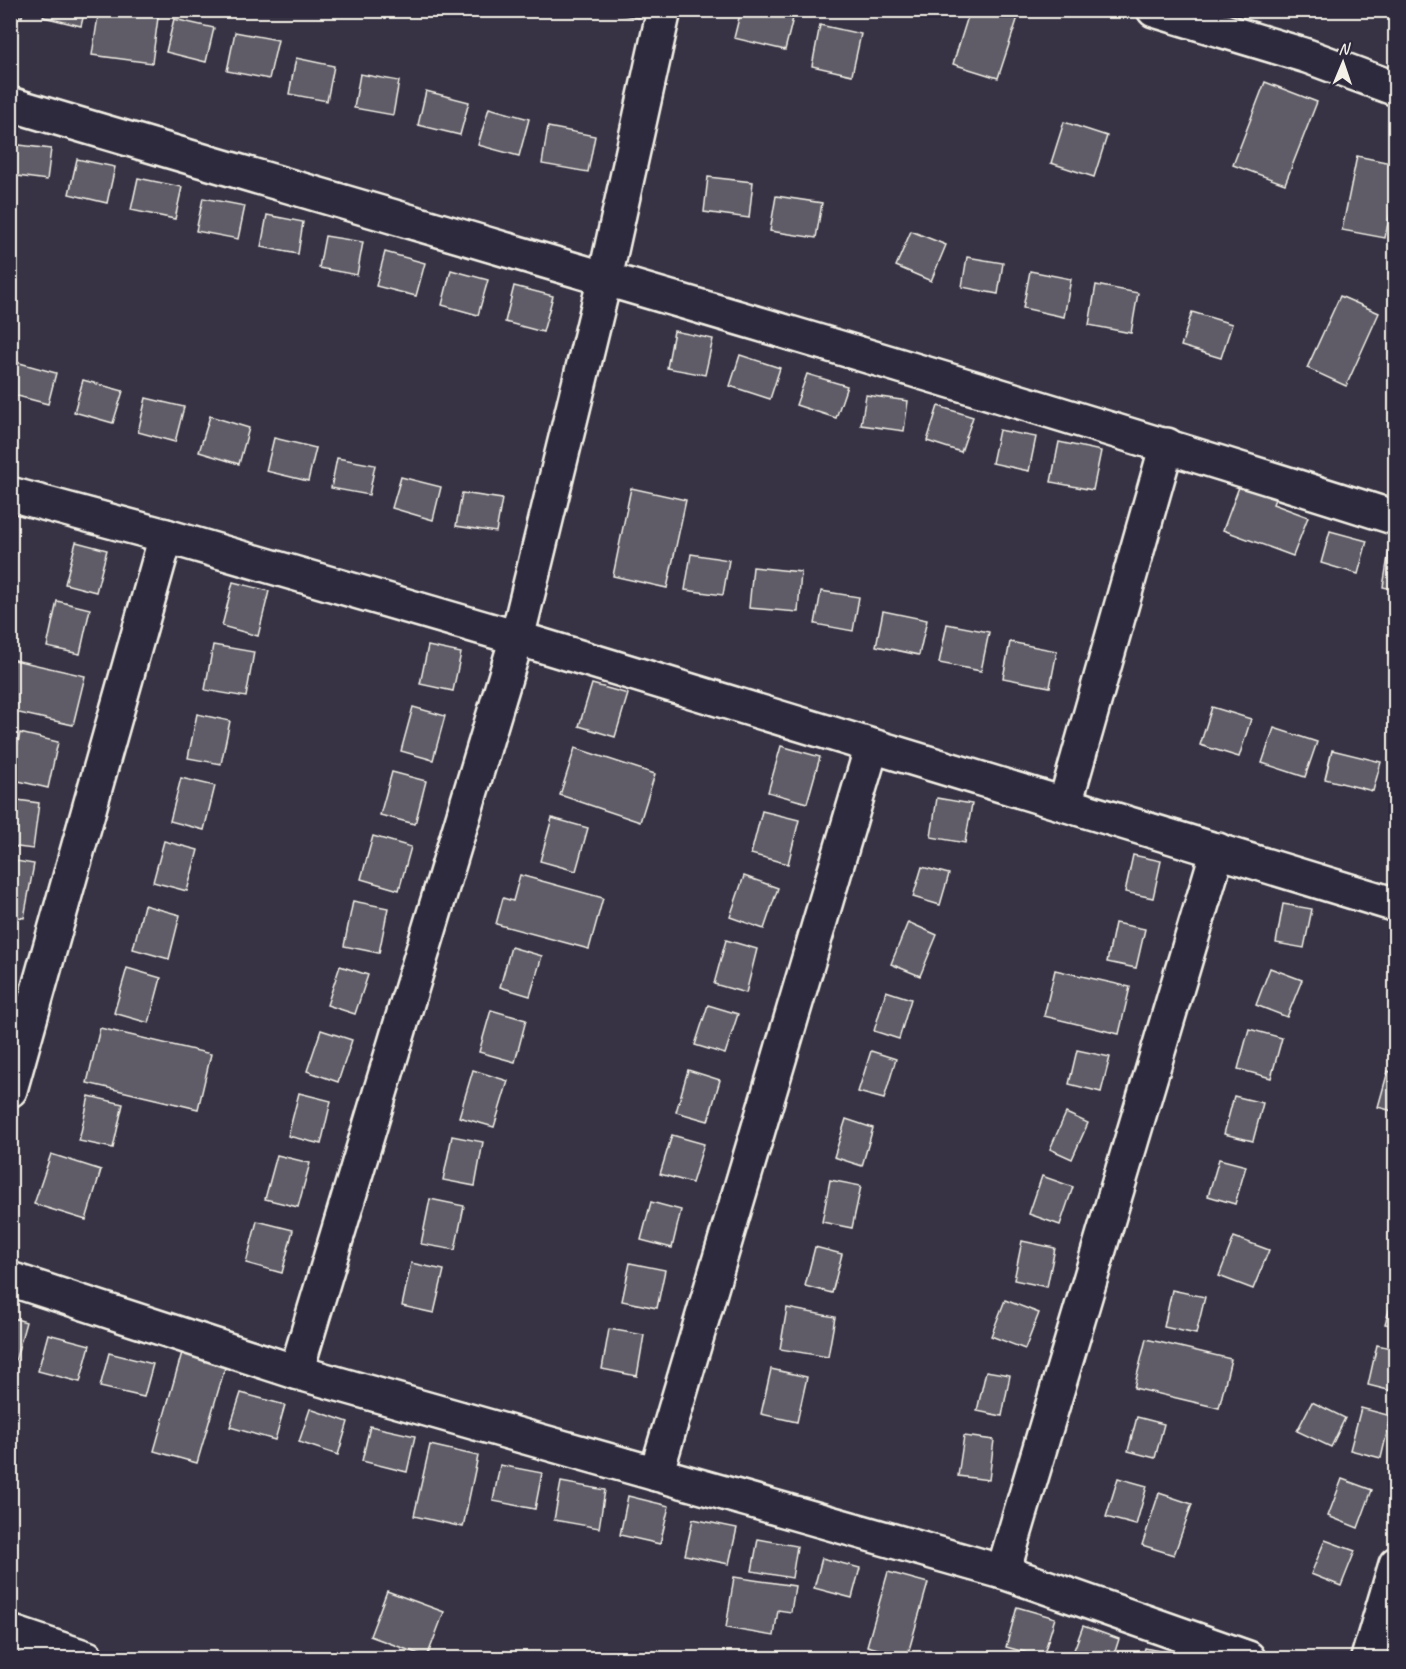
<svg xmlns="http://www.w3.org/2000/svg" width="1406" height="1669" font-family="Caveat,sans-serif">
	<rect width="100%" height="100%" fill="#373244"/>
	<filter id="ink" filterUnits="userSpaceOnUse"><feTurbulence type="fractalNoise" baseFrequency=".0167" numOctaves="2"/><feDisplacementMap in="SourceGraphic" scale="12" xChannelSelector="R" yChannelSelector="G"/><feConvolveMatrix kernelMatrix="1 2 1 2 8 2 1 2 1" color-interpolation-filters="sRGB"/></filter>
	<g filter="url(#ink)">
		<!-- building -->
		<g fill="#5f5c67" stroke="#f4f1e8" stroke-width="1.5">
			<path d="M10,10h13l-1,7 -12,-3z"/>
			<path d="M45,10h40l-4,16 -38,-9z"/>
			<path d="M99,10h60l-7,53 -60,-8z"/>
			<path d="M598,10h43l-2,8z"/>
			<path d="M741,10h54l-10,40 -51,-12z"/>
			<path d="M970,10h28l20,7 -20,61 -45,-14z"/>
			<path d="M174,19l40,9 -8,34 -40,-10z"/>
			<path d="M820,25l41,9 -9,41 -40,-9z"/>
			<path d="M235,32l43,8 -9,39 -42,-8z"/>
			<path d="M296,58l38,8 -7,35 -38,-7z"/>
			<path d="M360,74l39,7 -6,34 -39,-7z"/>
			<path d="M1265,82l52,20 -32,82 -52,-19z"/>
			<path d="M426,91l43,11 -9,33 -42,-10z"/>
			<path d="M489,108l40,11 -10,37 -41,-11z"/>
			<path d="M1064,122l43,14 -13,41 -43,-14z"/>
			<path d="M548,127l47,9 -7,36 -46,-8z"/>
			<path d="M11,144l40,5 -4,31 -37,-5z"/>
			<path d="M1357,156l39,8v21l-11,53 -43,-8z"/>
			<path d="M77,159l38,8 -8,36 -38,-9z"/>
			<path d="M708,177l45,5 -4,36 -45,-6z"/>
			<path d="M138,178l44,9 -7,32 -44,-9z"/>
			<path d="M776,196l46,7 -6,35 -46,-7z"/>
			<path d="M203,198l42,8 -7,33 -42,-8z"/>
			<path d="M267,215l36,7 -5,32 -37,-7z"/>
			<path d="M911,231l35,14 -15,36 -35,-15z"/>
			<path d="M325,236l38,6 -6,33 -38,-7z"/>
			<path d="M385,252l40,11 -9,33 -40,-10z"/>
			<path d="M967,257l36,6 -5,31 -36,-7z"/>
			<path d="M451,270l37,10 -10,35 -36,-10z"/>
			<path d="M1030,271l41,8 -7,38 -41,-9z"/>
			<path d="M1096,285l42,8 -7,40 -42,-8z"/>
			<path d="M514,286l39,10 -10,36 -38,-10z"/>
			<path d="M1340,296l39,17 -33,73 -39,-18z"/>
			<path d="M1192,312l40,12 -11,34 -40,-12z"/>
			<path d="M674,331l39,8 -8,36 -38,-7z"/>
			<path d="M740,355l40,13 -10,31 -40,-13z"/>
			<path d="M16,362l40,11 -8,31 -38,-10v-10z"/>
			<path d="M807,374l40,12 -11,32 -40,-13z"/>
			<path d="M83,380l40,11 -10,32 -39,-11z"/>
			<path d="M866,395l42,6 -4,30 -43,-6z"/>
			<path d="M146,398l38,9 -9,35 -37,-10z"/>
			<path d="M938,406l35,11 -12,35 -34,-11z"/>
			<path d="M210,416l39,12 -10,36 -40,-12z"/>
			<path d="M999,430l37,7 -7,34 -37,-8z"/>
			<path d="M274,438l42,10 -8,33 -42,-10z"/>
			<path d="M1059,442l42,9 -8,39 -42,-8z"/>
			<path d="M337,458l38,7 -6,30 -38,-7z"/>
			<path d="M401,477l40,10 -8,33 -41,-12z"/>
			<path d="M1242,479l36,13 -5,12 35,13 -15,39 -70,-26z"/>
			<path d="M631,488l55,12 -19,88 -54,-12z"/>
			<path d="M462,493l40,6 -6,33 -40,-6z"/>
			<path d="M1330,531l37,10 -9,33 -37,-11z"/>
			<path d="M76,542l31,8 -11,42 -31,-8z"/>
			<path d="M1389,551l7,1v38l-13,-3z"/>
			<path d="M691,554l38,6 -6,35 -38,-5z"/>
			<path d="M753,567l48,5 -3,40 -49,-4z"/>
			<path d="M233,582l36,9 -11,45 -36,-10z"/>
			<path d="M821,591l38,6 -6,34 -38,-7z"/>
			<path d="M57,601l33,8 -10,45 -33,-7z"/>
			<path d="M883,611l44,9 -8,35 -43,-9z"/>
			<path d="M947,624l42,8 -8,39 -42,-8z"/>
			<path d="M1010,642l47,9 -7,36 -47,-9z"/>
			<path d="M213,645l41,7 -8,45 -41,-7z"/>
			<path d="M428,646l33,7 -8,38 -33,-7z"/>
			<path d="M10,659l75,17 -12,49 -63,-14z"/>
			<path d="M592,684l36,10 -13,43 -36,-11z"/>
			<path d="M413,707l32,9 -12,44 -32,-9z"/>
			<path d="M1212,707l39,12 -12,38 -39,-12z"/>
			<path d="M197,714l33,7 -9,43 -33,-6z"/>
			<path d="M1274,728l43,14 -12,35 -43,-14z"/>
			<path d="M20,733l38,9 -10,46 -38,-9z"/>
			<path d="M781,746l39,11 -13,46 -39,-11z"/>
			<path d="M575,748l80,26 -15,48 -80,-27z"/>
			<path d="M1332,750l49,12 -8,29 -48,-12z"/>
			<path d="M392,772l34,9 -11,43 -35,-9z"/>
			<path d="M181,778l34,8 -11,44 -34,-9z"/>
			<path d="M937,798l35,6 -7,39 -34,-6z"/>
			<path d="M10,799l29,4 -6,46 -23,-3z"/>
			<path d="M762,811l37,9 -11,44 -37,-10z"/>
			<path d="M552,818l36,10 -12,43 -36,-10z"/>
			<path d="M373,836l38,11 -12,43 -38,-11z"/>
			<path d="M164,841l34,9 -11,41 -34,-9z"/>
			<path d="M1133,855l28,6 -8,37 -28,-6z"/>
			<path d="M10,860l24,4 -10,54 -14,-2z"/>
			<path d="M922,867l27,7 -9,31 -27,-8z"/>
			<path d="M520,875l83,23 -14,51 -93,-25 7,-26 10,3z"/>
			<path d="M744,876l34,12 -14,41 -34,-12z"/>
			<path d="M353,901l35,7 -9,45 -35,-7z"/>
			<path d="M1283,904l29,5 -8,39 -28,-5z"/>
			<path d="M144,905l36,10 -11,44 -36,-10z"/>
			<path d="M908,922l29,13 -17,41 -29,-12z"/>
			<path d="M1115,923l30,6 -9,39 -29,-6z"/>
			<path d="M726,940l31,9 -11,44 -32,-9z"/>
			<path d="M511,947l31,9 -12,40 -30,-9z"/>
			<path d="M340,966l28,9 -13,39 -28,-9z"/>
			<path d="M127,968l34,10 -12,45 -35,-10z"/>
			<path d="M1270,968l32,12 -15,37 -31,-12z"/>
			<path d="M1055,970l75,17 -11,47 -75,-18z"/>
			<path d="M886,991l25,8 -12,40 -25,-8z"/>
			<path d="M708,1005l30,9 -13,40 -30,-9z"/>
			<path d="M491,1010l35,10 -11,42 -36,-10z"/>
			<path d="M100,1028l111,26 -13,55 -111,-26z"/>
			<path d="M1249,1029l33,9 -11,40 -33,-9z"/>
			<path d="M321,1030l31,10 -14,42 -31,-11z"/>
			<path d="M1077,1050l33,7 -9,35 -32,-8z"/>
			<path d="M871,1051l25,8 -12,40 -26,-7z"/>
			<path d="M473,1070l35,11 -14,46 -35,-10z"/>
			<path d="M688,1070l32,10 -12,41 -32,-9z"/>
			<path d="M1388,1071l8,3v38l-18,-5z"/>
			<path d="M299,1093l32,8 -10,43 -33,-8z"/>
			<path d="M89,1096l34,8 -10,44 -34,-7z"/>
			<path d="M1234,1096l29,7 -10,38 -29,-7z"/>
			<path d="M1066,1113l22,10 -16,36 -22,-10z"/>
			<path d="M846,1119l27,9 -11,38 -28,-9z"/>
			<path d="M672,1135l32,9 -12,39 -32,-9z"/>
			<path d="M452,1136l31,6 -8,44 -32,-6z"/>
			<path d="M51,1154l50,16 -15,50 -52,-16z"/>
			<path d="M277,1155l33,8 -12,44 -33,-8z"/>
			<path d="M1219,1159l27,7 -11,38 -27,-8z"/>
			<path d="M1042,1176l31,11 -13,38 -31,-11z"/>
			<path d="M830,1180l31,6 -9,42 -30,-6z"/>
			<path d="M430,1199l34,7 -9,44 -34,-6z"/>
			<path d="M651,1202l30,8 -9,38 -31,-8z"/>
			<path d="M257,1221l36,9 -11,43 -36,-10z"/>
			<path d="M1234,1237l35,13 -16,39 -34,-13z"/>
			<path d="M1022,1241l33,7 -8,39 -33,-7z"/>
			<path d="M815,1247l27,7 -10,39 -27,-7z"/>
			<path d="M411,1263l33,7 -10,43 -32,-7z"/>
			<path d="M630,1263l35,7 -8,38 -35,-7z"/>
			<path d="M1396,1288v38l-11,-2z"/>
			<path d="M1172,1290l33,7 -9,37 -32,-7z"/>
			<path d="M1005,1300l34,13 -14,36 -34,-13z"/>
			<path d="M787,1308l48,9 -7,40 -48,-8z"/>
			<path d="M10,1317l16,5 -11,40 -5,-1z"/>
			<path d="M609,1329l35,6 -7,41 -35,-7z"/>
			<path d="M48,1334l42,11 -10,37 -42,-11z"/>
			<path d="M1146,1339l85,20 -12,49 -85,-20z"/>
			<path d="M1377,1345l19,4v43l-28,-7z"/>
			<path d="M183,1349l44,12 -30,102 -43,-12z"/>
			<path d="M109,1353l44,11 -9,33 -44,-10z"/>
			<path d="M771,1369l36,8 -10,45 -36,-8z"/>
			<path d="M986,1371l24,4 -8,41 -25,-5z"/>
			<path d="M241,1393l44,12 -10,35 -45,-13z"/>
			<path d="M1312,1402l33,16 -14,29 -34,-16z"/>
			<path d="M1361,1408l30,8 -10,42 -31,-8z"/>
			<path d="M310,1409l38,13 -10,33 -39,-13z"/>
			<path d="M1137,1417l27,7 -9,34 -27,-7z"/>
			<path d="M370,1426l45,10 -8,36 -45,-11z"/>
			<path d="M964,1436l30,4 -5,40 -31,-4z"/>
			<path d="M430,1445l48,11 -15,71 -49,-11z"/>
			<path d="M500,1465l42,8 -7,36 -42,-8z"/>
			<path d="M1118,1478l29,8 -11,39 -30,-8z"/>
			<path d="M1342,1479l30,11 -14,38 -30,-12z"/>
			<path d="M561,1482l44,8 -6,38 -45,-8z"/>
			<path d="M1159,1493l33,11 -18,51 -32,-10z"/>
			<path d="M628,1496l41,10 -9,38 -40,-9z"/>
			<path d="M693,1519l44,9 -8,36 -44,-9z"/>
			<path d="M758,1539l39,7 -5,32 -40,-7z"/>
			<path d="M1325,1540l30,11 -14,35 -30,-12z"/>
			<path d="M822,1558l38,10 -8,30 -38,-10z"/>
			<path d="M888,1572l40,11 -21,74 -40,-11z"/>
			<path d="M734,1577l61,9 -4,26 -13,-2 -4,26 -48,-8z"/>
			<path d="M387,1591l57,21 -17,45 -57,-21z"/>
			<path d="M1017,1607l38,11 -12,39 -37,-10z"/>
			<path d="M1083,1626l36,13 -6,19h-42z"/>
			<path d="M1145,1648l34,7 -1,3h-36z"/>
		</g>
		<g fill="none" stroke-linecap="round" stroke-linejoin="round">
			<defs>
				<g id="street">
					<path d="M1154,10l153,46 89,33"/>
					<path d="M10,104c462,137 926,268 1386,414"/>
					<path d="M10,494l156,42 351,102 879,267"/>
					<path d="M1065,804l102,-359"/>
					<path d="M10,1090l156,-554"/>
					<path d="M10,1279l286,93 707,200 245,86"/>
					<path d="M296,1372l221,-734 88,-360 59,-268"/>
					<path d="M656,1474l216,-728"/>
					<path d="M1003,1572l215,-722"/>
					<path d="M1368,1658l28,-94"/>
				</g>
				<path id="secondary" d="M10,1632l77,26"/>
			</defs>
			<!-- street casing -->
			<use href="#street" stroke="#f4f1e8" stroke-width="38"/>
			<!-- secondary casing -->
			<use href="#secondary" stroke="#f4f1e8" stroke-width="38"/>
			<!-- street -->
			<use href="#street" stroke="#2f2a3d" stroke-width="33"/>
			<!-- secondary -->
			<use href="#secondary" stroke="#2f2a3d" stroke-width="33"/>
		</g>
	</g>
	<!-- margin -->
	<rect width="1406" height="1669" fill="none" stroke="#2f2a3d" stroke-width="36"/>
	<rect x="18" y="18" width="1370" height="1633" fill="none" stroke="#f4f1e8" stroke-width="2" filter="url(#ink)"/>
	<!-- north arrow -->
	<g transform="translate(1343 63) rotate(2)" stroke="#2f2a3d" stroke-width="4.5" paint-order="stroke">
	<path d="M0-4.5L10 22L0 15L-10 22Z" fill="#f4f1e8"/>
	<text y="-9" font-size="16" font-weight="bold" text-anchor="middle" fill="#f4f1e8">N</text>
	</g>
</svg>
